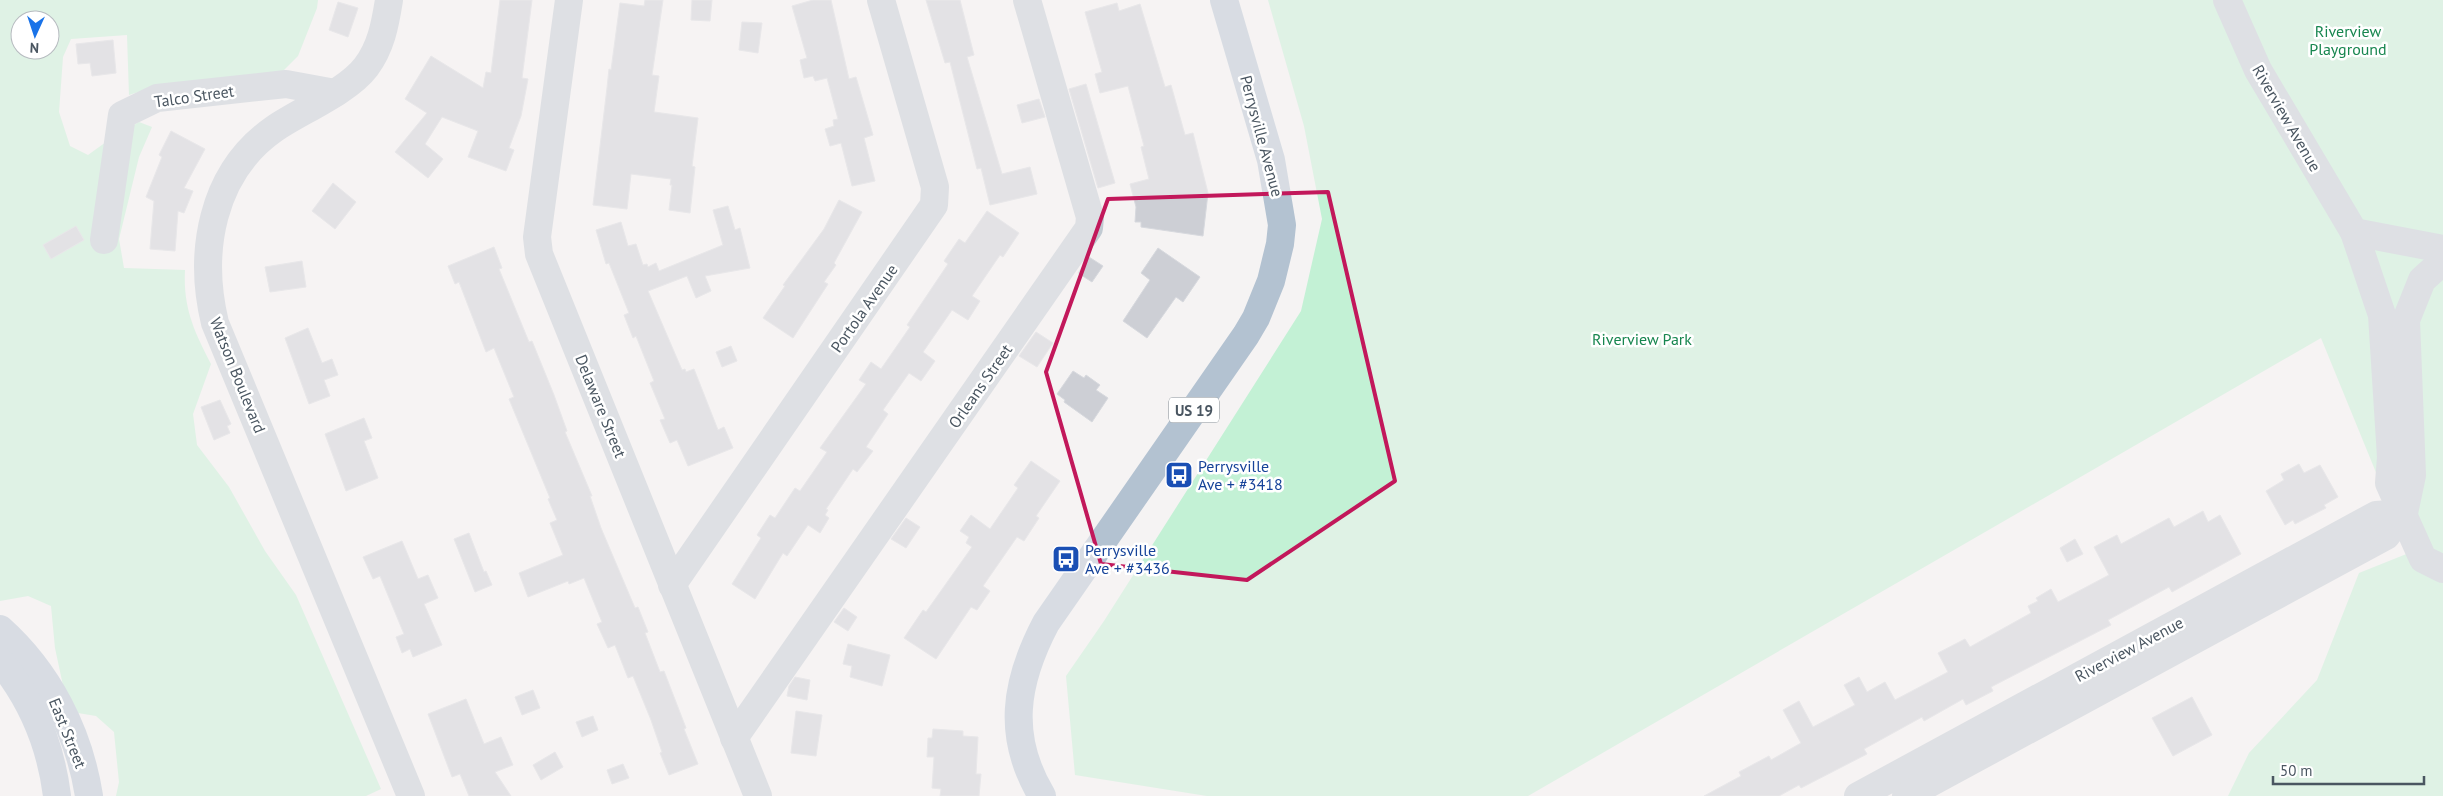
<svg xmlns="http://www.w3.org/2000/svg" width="2443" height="796" font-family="'PT Sans',sans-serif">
	<rect width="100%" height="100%" fill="#f5f3f3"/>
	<!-- green -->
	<g fill="#c3f1d5" fill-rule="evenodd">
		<path d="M0,0h318l-1,8 -19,48 -20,20 -121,10 -28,9 -2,-60 -56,4 -8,18 -4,55 11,34 18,9 25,-18 26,-15 13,5 -13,30 -20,82 5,29 61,2c-2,38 9,61 26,94l-18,50 4,31 32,42 36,64 31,44 85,194 -15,7h-250l3,-14 -5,-50 -18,-16 -18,-3 -14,-23 -9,-42 -4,-42 -23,-10 -28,5zM20,20h30v30h-30z"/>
		<path d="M1268,0h1175v796h-215l21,-43 68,-73 42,-107 50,-20 -88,-215 -793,458h-321l-132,-21 -9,-99 38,-55 197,-310 21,-92 -18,-93z"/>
	</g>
	<!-- building -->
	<g fill="#cdcfd5" stroke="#d7d9de">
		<path d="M500,0h32l-10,78 6,1 -7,37 -12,32 5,2 -8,21 -38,-14 10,-26 -36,-14 -17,27 18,15 -15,19 -33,-26 32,-39 -22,-14 26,-43 52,32 3,-16 5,1z"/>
		<path d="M645,0h18l-11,75 7,1 -5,36 44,6 -6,48 3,1 -5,46 -21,-3 3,-25h-2l1,-6 -40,-5 -4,35 -34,-4 14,-117 2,-19 2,1 9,-67 24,3z"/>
		<path d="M692,0h20l-2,21 -19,-1z"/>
		<path d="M813,0h18l18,79 7,-2 17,58 -9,3 11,43 -23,5 -11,-43 -11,3 -5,-17 9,-3 -1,-6 5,-1 -11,-41 -12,3 -2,-5 -9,2 -4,-18 7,-2 -15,-52z"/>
		<path d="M926,0h34l14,55 -7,2 35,117 28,-7 7,27 -47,11 -9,-37 -4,1 -27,-107 -5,1z"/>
		<path d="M338,2l20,6 -10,29 -19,-7z"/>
		<path d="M1117,3l2,8 21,-7 25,83 6,-2 14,50 8,-2 15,60 -5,43 -62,-9v-5h-6l1,-15 -6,-23 19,-5 -8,-32 3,-1 -16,-60 -28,7 -5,-19 7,-2 -17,-60z"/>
		<path d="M742,22l20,1 -4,30 -19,-3z"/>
		<path d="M113,40l3,33 -24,3 -2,-13 -12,1 -2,-20z"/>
		<path d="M1086,84l29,99 -17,5 -29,-99z"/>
		<path d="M1039,99l6,18 -23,6 -5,-18z"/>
		<path d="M171,131l34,18 -21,39 9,3 -9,22 -6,-2 -3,40 -25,-2 4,-48 -8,-4 16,-40 -3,-2z"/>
		<path d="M333,183l23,19 -21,27 -23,-18z"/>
		<path d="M839,200l23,12 -28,51 2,2 -12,17 4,2 -35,54 -30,-20 22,-32 -2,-1 41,-56z"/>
		<path d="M728,206l7,24 5,-2 10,40 -45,8 6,15 -15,7 -9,-22 -39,15 34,79 3,-1 1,3 8,-3 24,61 6,-3 9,21 -45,18 -11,-26 -7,3 -10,-23 5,-1 -15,-36 4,-2 -18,-45 -3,2 -9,-23 5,-2 -20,-50 -3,1 -10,-34 25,-8 7,24 8,-2 7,21 4,-1 1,3 8,-4 3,8 64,-26 -10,-35z"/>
		<path d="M987,211l32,22 -16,24 -3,-2 -28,41 8,5 -12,19 -16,-10 -29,42 12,9 -14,20 -12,-8 -26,37 5,4 -22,33 7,4 -16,21 -4,-3 -27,40 2,1 -3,5 4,3 -9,15 -12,-8 -21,31 -4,-3 -28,46 -23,-15 29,-46 -4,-3 13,-20 5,3 20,-30 5,3 27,-39 -7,-4 46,-64 -7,-4 12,-18 10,7 29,-42 -3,-2 41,-61 -4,-3 15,-22 6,4z"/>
		<path d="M76,226l8,14 -33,19 -8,-14z"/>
		<path d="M494,247l8,21 -3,1 30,73 3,-1 22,54 13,36 -2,1 27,64h-2l11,32 34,80 3,-1 10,25 -3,1 15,39 4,-1 22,57 -2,1 14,35 -29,11 -9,-22 2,-1 -11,-32 -18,-44 -5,2 -13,-33 -7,3 -11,-24 5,-2 -18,-44 -15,6 -1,-3 -40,16 -9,-24 44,-18 -13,-32 7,-3 -9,-21 2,-1 -41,-99 5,-2 -20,-49 -8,4 -27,-70 -4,2 -7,-18z"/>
		<path d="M1158,248l42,29 -17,25 -7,-5 -29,41 -24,-17 27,-41 -9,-7z"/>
		<path d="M1089,257l14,9 -11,16 -14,-9z"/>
		<path d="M302,261l4,26 -36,5 -5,-25z"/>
		<path d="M308,328l14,35 10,-4 6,16 -14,5 6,16 -21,8 -24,-66z"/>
		<path d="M1036,332l17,11 -16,24 -18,-11z"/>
		<path d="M731,346l6,15 -15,6 -6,-15z"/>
		<path d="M1073,371l11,7 2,-3 14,10 -4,5 12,8 -16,24 -28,-20 1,-2 -8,-6z"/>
		<path d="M220,400l11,24 -4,2 3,7 -16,7 -13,-33z"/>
		<path d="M364,418l8,20 -8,3 14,37 -32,13 -21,-57z"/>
		<path d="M1031,461l29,20 -24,35 3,2 -15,23 -7,-4 -34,49 7,5 -13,19 -6,-3 -35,52 -32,-21 19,-28 3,2 46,-65 -6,-4 3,-6 -9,-6 11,-16 19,14 28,-41 -4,-3z"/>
		<path d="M2299,464l5,9 16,-8 18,32 -14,8 2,3 -31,16 -2,-4 -8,5 -19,-34 18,-11 -3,-6z"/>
		<path d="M2203,511l5,11 12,-7 21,39 -69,38 -3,-5 -61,33 3,5 -120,62 2,4 -27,14 -3,-6 -39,22 -2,-4 -58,32 3,5 -66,34 -2,-3 -20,11h-75l37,-20 -2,-4 30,-16 2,4 30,-17 -18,-33 16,-9 14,26 42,-22 -11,-20 15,-8 8,15 18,-10 10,18 53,-28 -10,-19 27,-14 5,8 61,-34 -3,-7 10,-5 -2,-3 15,-9 7,13 51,-27 -15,-28 23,-12 4,9 48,-26 5,9z"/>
		<path d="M906,518l14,9 -14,21 -15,-9z"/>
		<path d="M469,533l15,39 2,-1 6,14 -17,7 -21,-53z"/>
		<path d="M2075,539l8,15 -16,8 -7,-14z"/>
		<path d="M402,541l16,38 10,-4 10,23 -14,6 18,41 -29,12 -3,-8 -8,4 -6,-16 8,-3 -24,-58 -7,3 -10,-22z"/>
		<path d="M844,608l13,9 -9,14 -14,-9z"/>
		<path d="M848,644l42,11 -8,31 -32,-9 2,-11 -9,-2z"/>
		<path d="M795,677l15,3 -3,20 -20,-4 2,-10z"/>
		<path d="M533,690l7,18 -18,7 -7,-18z"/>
		<path d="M2192,697l20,38 -39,21 -21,-38z"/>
		<path d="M466,699l18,45 17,-7 12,28 -18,7 16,24h-42l-9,-22 -8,3 -24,-63z"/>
		<path d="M796,711l26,4 -6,41 -25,-3z"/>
		<path d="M593,716l5,14 -16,7 -6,-15z"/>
		<path d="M933,729l30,2v5l15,1 -2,37h5l-2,22h-39l1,-7 -9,-1 2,-31h-7l1,-19h4z"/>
		<path d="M555,752l8,15 -22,13 -8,-15z"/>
		<path d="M623,764l6,14 -17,6 -5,-14z"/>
	</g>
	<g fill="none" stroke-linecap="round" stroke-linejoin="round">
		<!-- minor -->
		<g stroke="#c1cad2" stroke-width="28">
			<path d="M389,0c-4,25 -8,47 -23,67 -19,25 -66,44 -92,62 -63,44 -76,124 -59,194l196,473"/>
			<path d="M569,0l-32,237 2,17 219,542"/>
			<path d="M2227,0l31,70 96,162 89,17"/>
			<path d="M2354,232l28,83 9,142 -2,26 34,76 20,10"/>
			<path d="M104,240l18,-125 35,-17 129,-14 49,9"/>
			<path d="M672,585l262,-380 1,-18 -54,-187"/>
			<path d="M734,738l355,-510 1,-11 -63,-217"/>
			<path d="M1858,796l518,-281 28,-2"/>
			<path d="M1906,796l480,-260 18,-23 8,-38 -6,-155 16,-40 21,-19"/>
		</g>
		<!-- major -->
		<g stroke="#b3c2d1" stroke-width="28">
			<path d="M0,629c48,43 79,103 89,167"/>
			<path d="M0,661c32,39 51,86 57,135"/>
			<path d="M1042,796c-36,-60 -27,-114 4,-173l200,-288 10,-17 15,-37 9,-37 2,-19 -11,-65 -47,-160"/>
		</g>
	</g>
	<!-- marked area -->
	<path d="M0 0H2443V796H0ZM1328,192l67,289 -148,99 -146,-16 -55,-192 62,-173z" fill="#f5f3f3" fill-opacity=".55" fill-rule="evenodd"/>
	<path fill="none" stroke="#c2185b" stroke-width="4" stroke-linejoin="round" d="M1328,192l67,289 -148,99 -146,-16 -55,-192 62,-173z"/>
	<!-- icons -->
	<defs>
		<symbol id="bus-square" viewBox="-11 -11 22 22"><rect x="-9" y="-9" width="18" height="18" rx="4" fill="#1a4fb4" stroke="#fff"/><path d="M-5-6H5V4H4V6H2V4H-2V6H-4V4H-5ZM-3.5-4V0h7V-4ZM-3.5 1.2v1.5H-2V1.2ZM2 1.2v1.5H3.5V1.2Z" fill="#fff"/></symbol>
	</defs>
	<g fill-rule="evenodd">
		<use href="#bus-square" x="1163" y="459" width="32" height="32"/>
		<use href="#bus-square" x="1050" y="543" width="32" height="32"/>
	</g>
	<g text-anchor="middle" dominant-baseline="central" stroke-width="5" stroke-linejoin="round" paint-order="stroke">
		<!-- shield labels -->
		<rect fill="#fff" stroke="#808990" stroke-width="1" x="1169" y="397.5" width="50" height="25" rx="4"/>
		<g font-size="15" font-weight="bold" fill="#4a5661">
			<text x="1194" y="410">US 19</text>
		</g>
		<!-- park labels -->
		<g font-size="16" fill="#17864f" stroke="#fff">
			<text x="2348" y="31">Riverview<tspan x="2348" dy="18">Playground</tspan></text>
			<text x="1642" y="339">Riverview Park</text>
		</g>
		<!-- street labels -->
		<g font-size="16" fill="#4a5661" stroke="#fff">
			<text transform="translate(194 96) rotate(-8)">Talco Street</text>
			<text transform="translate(2287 118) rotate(60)">Riverview Avenue</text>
			<text transform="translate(1262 136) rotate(75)">Perrysville Avenue</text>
			<text transform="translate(864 308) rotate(-55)">Portola Avenue</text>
			<text transform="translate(238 375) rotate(68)">Watson Boulevard</text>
			<text transform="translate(980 386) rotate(-55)">Orleans Street</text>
			<text transform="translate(601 406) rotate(68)">Delaware Street</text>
			<text transform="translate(2129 649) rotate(-28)">Riverview Avenue</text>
			<text transform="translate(68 733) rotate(68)">East Street</text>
		</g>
		<!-- transit labels -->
		<g font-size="16" fill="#164399" stroke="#fff" text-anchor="start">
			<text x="1198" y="466">Perrysville<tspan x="1198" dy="18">Ave + #3418</tspan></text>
			<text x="1085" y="550">Perrysville<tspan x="1085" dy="18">Ave + #3436</tspan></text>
		</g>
	</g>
	<!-- north arrow -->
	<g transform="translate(35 35) rotate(183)"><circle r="24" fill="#ffffff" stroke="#b7bbc0"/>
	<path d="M0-4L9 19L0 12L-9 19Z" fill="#1a73e8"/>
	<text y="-8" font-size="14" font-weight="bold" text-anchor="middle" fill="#4a5661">N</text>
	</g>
	<!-- scale -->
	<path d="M2273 776v8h151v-8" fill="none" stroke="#4a5661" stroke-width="2.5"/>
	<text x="2280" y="776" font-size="15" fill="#4a5661" stroke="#ffffff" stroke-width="4" paint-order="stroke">50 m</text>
</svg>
